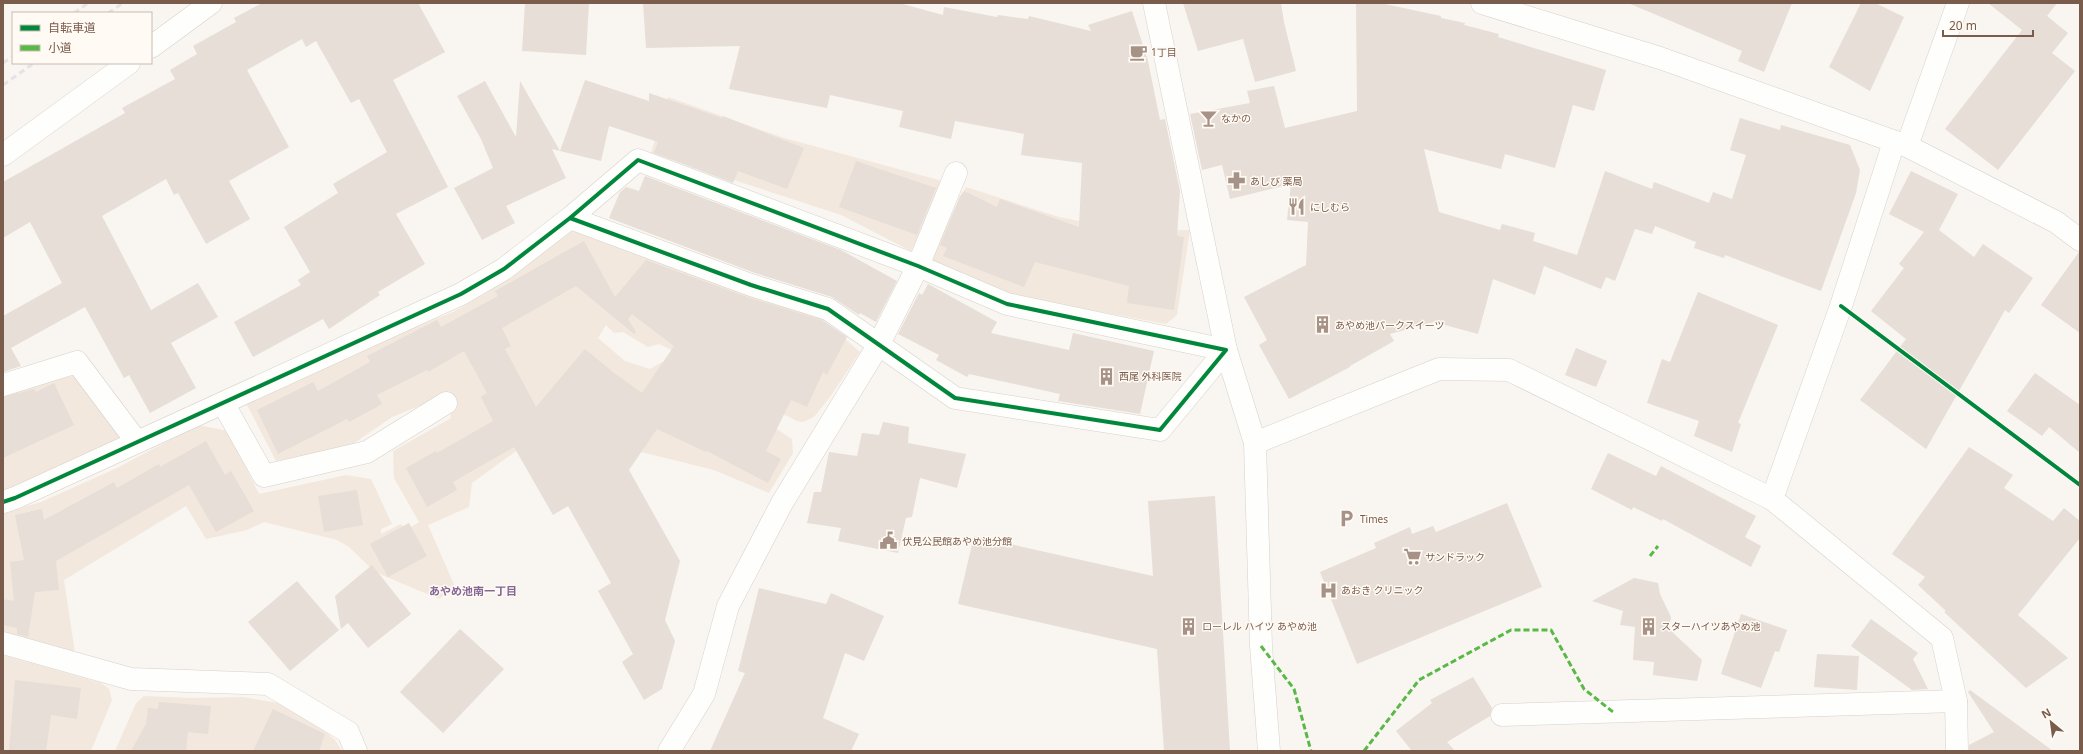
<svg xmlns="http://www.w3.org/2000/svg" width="2083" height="754" font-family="'Noto Sans','Noto Sans JP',sans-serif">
	<rect width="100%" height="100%" fill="#f9f5f0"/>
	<!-- residential -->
	<g fill="#f2e8de">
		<path d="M668,97l116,41 162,44 -35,69 -70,-36 -190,-62z"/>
		<path d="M966,187l93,30 71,14 60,-1 -13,85 -11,9 -168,-31 -69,-33z"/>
		<path d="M574,227l238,83 48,42 -30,45 -16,20 -11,5 -6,-1 -31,-15 -94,-56 -13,-6 -11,3 -25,-15 -9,1 -8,-8 -8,13 27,23 25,8 12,-7 19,13 41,19 70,45 1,14 -24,40 -55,-23 -97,-24 -98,3 -47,34 -3,24 -41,18 27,62 -16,12 -64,-27 -26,-25 -12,-7 -73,-18 -17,8 -41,9 -20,-33 -122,74 11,73 -72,-16v-124l38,-11 76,-34 81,-43 30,6 31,63 87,-19 25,4 21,45 -11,5v5l20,-10 5,6 13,-8 -25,-44 -1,-27 58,-33 -4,-23 -55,22 -42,29 -74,15 -30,-58 142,-65 65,-26 35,-20z"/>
		<path d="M77,375l50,67 -124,52v-102z"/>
		<path d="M3,655l98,28 8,6 3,11 -21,51h-88z"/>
		<path d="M144,696l47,2 51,-1 36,6 45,26 12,11 7,11h-227l21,-48z"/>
	</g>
	<!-- building -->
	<g fill="#e6ded7" fill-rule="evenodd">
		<path d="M262,3h156l27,49 -52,28 55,107 -52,27 29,50 -47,28 2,3 -51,34 -6,-10 -70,38 -19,-35 67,-37 -3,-5 12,-8 -26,-45 54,-34 -5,-9 54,-32 -28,-53 -8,4 -35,-62 -10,6 -4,-8 -55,31 42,77 -60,34 21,38 -44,25 -28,-51 -4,2 -8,-16 -64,37 49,94 47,-27 20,34 -47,26 25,45 -46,25 -21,-38 -5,3 -39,-71 -74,41 10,18 -18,6v-56l59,-33 -32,-61 -27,16v-56l122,-69 -3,-5 53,-29 -5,-9 27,-16 -4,-8 43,-24 -2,-4z"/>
		<path d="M525,3h64l-3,52 -64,-4z"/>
		<path d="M643,3h256l44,12 1,-8 53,10 1,-2 30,4 1,-3 62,15 -3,-6 44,-14 16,50 12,59 5,-1 15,72 -3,45 7,1 -10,73 -47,-7 2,-17 -94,-24 -11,25 -81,-31 4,-8 -7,-3 20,-49 4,-5 33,16 3,-8 79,28 3,-64 -61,-8 3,-21 -69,-13 -4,18 -52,-12 4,-16 -73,-16 -3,13 -98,-19 11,-43 -94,2z"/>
		<path d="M1183,3h98l3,19 12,49 -41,11 -12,-43 -45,12z"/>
		<path d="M1356,3h24l61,13v2l24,5 -1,2 35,9 -1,3 108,33 -12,41 -21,-6 -18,63 -50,-14 -4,15 -77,-20 15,63 61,18 2,-6 33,9 -2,8 44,14 28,-84 47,18 2,-7 55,21 4,-11 19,7 14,-44 -16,-5 10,-32 40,12 1,-5 69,20 10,25 -4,23 -35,98 -96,-36 -1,3 -30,-10 2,-6 -41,-16 -3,8 -17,-5 -20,52 -9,-4 -5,12 -57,-23 -9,29 -42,-16 -15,55 -44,-12 -44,12 4,7 -44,25v1l-61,32 -30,-54 8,-5 -23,-43 62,-32 2,-43 -21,-2 4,-36 -61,15 -8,-34 -20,5 -12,-56 60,-11 -3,-12 27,-5 11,42 72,-17z"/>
		<path d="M1628,3h164l-28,69 -26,-11 4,-10z"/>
		<path d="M1861,3h14l29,14 -34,74 -41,-24z"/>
		<path d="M1988,3h69l-10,13 21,17 -16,20 23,18 -77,99 -53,-41 77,-99z"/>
		<path d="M585,80l64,21v-8l73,25 1,-2 81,32 -17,41 -49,-18 -5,12 -79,-30 4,-11 -49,-16 -8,35 -41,-10z"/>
		<path d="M485,81l31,56 4,-56 40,70 -8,-2 14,29 -60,28 9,17 -33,17 -28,-52 39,-20 -12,-29 -24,-43z"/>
		<path d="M856,161l80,27 -19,47 -78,-28z"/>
		<path d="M1911,171l47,23 -19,36 35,27 9,-13 50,34 -24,35 -4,-3 -79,139 -66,-49 46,-61 -35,-28 33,-43 -5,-4 25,-32 -35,-18z"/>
		<path d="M645,176l196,74 56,31 -21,41 -16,-9 -1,2 -27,-18 -77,-24 -146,-55 11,-26 6,-5 13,4z"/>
		<path d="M584,241l31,56 31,-37 101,37 75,23 25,17 -20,38 -4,-3 -16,35 -16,-7 -25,51 15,8 -13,24 -61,-32 -1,1 -49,-23 -28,41 51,91 -15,59 10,21 -13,48 -18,11 -22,-38 11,-8 -35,-63 13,-8 -43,-77 -15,9 -39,-68 -61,35 4,8 -30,17 -21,-39 30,-17 1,2 56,-32 -12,-24 6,-4 -23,-42 -36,21 -1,-2 -50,25 5,9 -33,18 -2,-3 -69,35 -21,-44 56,-28 5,9 52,-29 -3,-6 70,-36 4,7 57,-31 -3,-5zM576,286l58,48 2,-2 -8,-13 4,-5 42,32 -32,47 -28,-20 -29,-24 -49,58 -31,-58 6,-3 -9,-18z"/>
		<path d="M2079,252h1v81l-39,-28z"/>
		<path d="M928,284l69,38 -6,11 78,17 4,-17 81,18 -14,63 -82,-13 2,-7 -91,-20 -2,3 -31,-17 3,-5 -41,-21 21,-41 3,2z"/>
		<path d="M1698,292l80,33 -40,98 3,1 -9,28 -38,-16 5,-15 -52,-18 15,-44 8,3z"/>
		<path d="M1576,348l31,13 -11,26 -31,-12z"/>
		<path d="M2035,373l45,32v48l-31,-26 -7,9 -35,-25z"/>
		<path d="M54,383l20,42 -71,33v-61l31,-8 2,3z"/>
		<path d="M883,422l26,5 -1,16 58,11 -9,34 -37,-10 -8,39 -6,1 -8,35 -60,-12 3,-13 -34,-5 7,-31h7l8,-40 28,4 5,-23 17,2z"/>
		<path d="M206,441l19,34 6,-4 23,40 -38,21 -27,-47 -133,76 3,29 -24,2 -7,45 -11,-3v-6l-14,-3v-26l11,2 -4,-39 14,-2 -9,-45 27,-6 2,11 70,-38 3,6 42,-24 1,3z"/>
		<path d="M1969,447l44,28 -9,13 49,33 11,-13 16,13v17l-62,77 50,43 -42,30 -82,-76 2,-1 -28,-26 7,-8 -33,-23z"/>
		<path d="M1608,453l48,23 5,-10 95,50 -11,21 16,9 -10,21 -88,-48 -1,2 -29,-14 -1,3 -41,-21z"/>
		<path d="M357,490l6,35 -39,7 -6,-36z"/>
		<path d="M1215,496l15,255h-66l-7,-102 -199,-45 16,-68 179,40 -5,-75z"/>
		<path d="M1507,503l35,84 -185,77 -37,-92 56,-24 -2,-5 36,-16 2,7 21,-8 3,6z"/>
		<path d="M409,523l18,33 -39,21 -18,-33z"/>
		<path d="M372,565l39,49 -43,34 -20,-25 -7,6 -6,-33z"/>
		<path d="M1634,578l24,5 2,11 11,23 -2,12 33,31 -5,21 -44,-6 1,-13 -21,-2 2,-33 -15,-2 3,-14 -31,-10z"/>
		<path d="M297,581l42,49 -49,41 -42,-49z"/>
		<path d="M759,588l67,16 5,-11 53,23 -20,45 -19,-8 -22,65 36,16 -8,17h-141l35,-78 -7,-2z"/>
		<path d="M1741,614l46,16 -8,22 -4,-1 -14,37 -40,-14z"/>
		<path d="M1871,619l47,34 -5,6 15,30 -16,1 -61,-44z"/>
		<path d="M460,629l44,40 -61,64 -43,-41z"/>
		<path d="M1817,654l42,2 -2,34 -43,-3z"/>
		<path d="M1473,677l19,31 -2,8 -43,26 8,9h-43l-16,-20 36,-28 -2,-3z"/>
		<path d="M15,680l66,8 -4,31 -26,-4 -5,36h-37z"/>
		<path d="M1970,690l83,61h-84v-6l25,-13 -26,-40z"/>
		<path d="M159,702l52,4 -3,28 -20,-2 -2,19h-55l15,-27 2,-16 10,1z"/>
		<path d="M273,709l52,25 -6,17h-66z"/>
	</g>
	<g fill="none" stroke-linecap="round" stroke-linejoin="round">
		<defs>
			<g id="minor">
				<path d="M1482,3l178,55 247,88 149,76 24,18"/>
				<path d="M1907,146l51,-143"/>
				<path d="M3,385l74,-23 60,80"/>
				<path d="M223,403l41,73 103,-24 79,-49"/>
				<path d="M1255,443l184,-74 70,1 263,129 170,139 14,63 1,50"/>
				<path d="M1772,499l69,-193 53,-164"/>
				<path d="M3,502l12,-4 446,-204 43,-25 66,-51 68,-58 280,106 89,38 219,46 -66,80 -205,-32 -127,-89 -77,-24 -181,-67"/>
				<path d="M3,643l128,36 137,5 80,48 8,19"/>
				<path d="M1502,715l454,-14"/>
				<path d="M669,751l35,-57 24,-88 54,-103 97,-159 39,-78 38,-93"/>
			</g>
			<g id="tertiary">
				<path d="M1154,3l72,347 29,93 6,203 8,105"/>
				<path d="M151,47l60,-44"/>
				<path d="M3,155l126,-92"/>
			</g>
		</defs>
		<!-- minor casing -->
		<use href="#minor" stroke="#d7d1cb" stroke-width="23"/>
		<!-- tertiary casing -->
		<use href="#tertiary" stroke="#d7d1cb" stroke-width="23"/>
		<!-- minor -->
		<use href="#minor" stroke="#fefefd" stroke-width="22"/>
		<!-- tertiary -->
		<use href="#tertiary" stroke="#fefefd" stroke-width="22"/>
		<!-- rail -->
		<g stroke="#e6e3e7" stroke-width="3" stroke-dasharray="6 4" stroke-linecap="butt">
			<path d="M74,13l14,-10"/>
			<path d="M108,13l15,-10"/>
			<path d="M3,63l10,-7"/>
			<path d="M3,85l31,-22"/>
		</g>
		<!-- quiet -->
		<g stroke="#58b947" stroke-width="3" stroke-dasharray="6 3" stroke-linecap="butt">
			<path d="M1650,556l8,-10"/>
			<path d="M1261,646l33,43 17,62"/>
			<path d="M1364,751l55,-71 92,-50h40l33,59 29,23"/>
		</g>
		<defs>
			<g id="cycleway">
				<path d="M1841,306l239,179"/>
				<path d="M3,502l12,-4 446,-204 43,-25 66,-51 68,-58 280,106 89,38 219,46 -66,80 -205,-32 -127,-89 -77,-24 -181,-67"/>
			</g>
		</defs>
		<!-- cycleway casing -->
		<use href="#cycleway" stroke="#fffaf3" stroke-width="6"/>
		<!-- cycleway -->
		<use href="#cycleway" stroke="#00873e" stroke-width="4"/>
	</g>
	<!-- icons -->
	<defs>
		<symbol id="cafe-bare" viewBox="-9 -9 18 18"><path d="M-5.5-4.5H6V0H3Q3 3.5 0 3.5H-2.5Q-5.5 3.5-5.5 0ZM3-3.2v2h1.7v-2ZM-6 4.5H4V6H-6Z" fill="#a69286" stroke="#fffaf3" stroke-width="2.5" paint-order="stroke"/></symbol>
		<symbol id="bar-bare" viewBox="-9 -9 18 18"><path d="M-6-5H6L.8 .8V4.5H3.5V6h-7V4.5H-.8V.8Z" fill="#a69286" stroke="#fffaf3" stroke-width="2.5" paint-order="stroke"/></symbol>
		<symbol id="pharmacy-bare" viewBox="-9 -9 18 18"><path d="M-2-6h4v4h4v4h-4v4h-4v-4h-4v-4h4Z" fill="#a69286" stroke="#fffaf3" stroke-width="2.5" paint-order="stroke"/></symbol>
		<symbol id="restaurant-bare" viewBox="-9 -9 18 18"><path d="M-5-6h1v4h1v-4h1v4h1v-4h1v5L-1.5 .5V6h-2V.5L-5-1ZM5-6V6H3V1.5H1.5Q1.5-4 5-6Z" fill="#a69286" stroke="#fffaf3" stroke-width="2.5" paint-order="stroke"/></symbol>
		<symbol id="building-bare" viewBox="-9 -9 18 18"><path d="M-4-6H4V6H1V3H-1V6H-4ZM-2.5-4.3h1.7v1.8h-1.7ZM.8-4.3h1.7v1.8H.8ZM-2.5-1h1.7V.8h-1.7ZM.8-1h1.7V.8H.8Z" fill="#a69286" stroke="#fffaf3" stroke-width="2.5" paint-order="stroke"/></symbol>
		<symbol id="parking-bare" viewBox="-9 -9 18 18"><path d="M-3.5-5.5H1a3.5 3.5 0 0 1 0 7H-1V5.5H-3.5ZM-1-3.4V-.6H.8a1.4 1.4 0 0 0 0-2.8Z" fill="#a69286" stroke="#fffaf3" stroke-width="2.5" paint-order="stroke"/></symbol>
		<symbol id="civic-bare" viewBox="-9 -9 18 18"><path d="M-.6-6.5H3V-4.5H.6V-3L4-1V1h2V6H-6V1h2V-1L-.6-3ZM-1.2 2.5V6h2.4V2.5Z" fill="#a69286" stroke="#fffaf3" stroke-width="2.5" paint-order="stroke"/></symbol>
		<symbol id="supermarket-bare" viewBox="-9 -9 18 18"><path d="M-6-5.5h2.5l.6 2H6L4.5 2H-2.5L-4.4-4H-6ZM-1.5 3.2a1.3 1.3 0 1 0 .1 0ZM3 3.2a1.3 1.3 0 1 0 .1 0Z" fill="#a69286" stroke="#fffaf3" stroke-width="2.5" paint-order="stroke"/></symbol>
		<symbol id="hospital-bare" viewBox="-9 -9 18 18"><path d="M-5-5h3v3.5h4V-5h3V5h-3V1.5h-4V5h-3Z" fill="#a69286" stroke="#fffaf3" stroke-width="2.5" paint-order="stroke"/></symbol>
	</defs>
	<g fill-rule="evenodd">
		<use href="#cafe-bare" x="1126" y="40" width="25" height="25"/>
		<use href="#bar-bare" x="1196" y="106" width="25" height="25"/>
		<use href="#pharmacy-bare" x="1224" y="168" width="25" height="25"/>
		<use href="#restaurant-bare" x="1284" y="194" width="25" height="25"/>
		<use href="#building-bare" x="1310" y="312" width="25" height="25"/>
		<use href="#building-bare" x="1094" y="364" width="25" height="25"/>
		<use href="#parking-bare" x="1334" y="506" width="25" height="25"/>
		<use href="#civic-bare" x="876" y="528" width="25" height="25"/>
		<use href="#supermarket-bare" x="1400" y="544" width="25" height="25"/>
		<use href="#hospital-bare" x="1316" y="578" width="25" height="25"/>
		<use href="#building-bare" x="1176" y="614" width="25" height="25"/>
		<use href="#building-bare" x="1636" y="614" width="25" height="25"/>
	</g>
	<g text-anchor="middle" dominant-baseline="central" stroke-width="3" stroke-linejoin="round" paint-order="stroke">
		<!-- poi labels -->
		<g font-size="10" fill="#7a5c4d" stroke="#fffaf3" text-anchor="start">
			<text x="1151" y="52">1丁目</text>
			<text x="1221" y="118">なかの</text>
			<text x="1250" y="181">あしび 薬局</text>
			<text x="1310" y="207">にしむら</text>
			<text x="1335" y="325">あやめ池パークスイーツ</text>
			<text x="1119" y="376">西尾 外科医院</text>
			<text x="1360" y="519">Times</text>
			<text x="902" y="541">伏見公民館あやめ池分館</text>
			<text x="1425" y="557">サンドラック</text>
			<text x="1341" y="590">あおき クリニック</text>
			<text x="1202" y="626">ローレル ハイツ あやめ池</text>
			<text x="1661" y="626">スターハイツあやめ池</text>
		</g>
		<!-- neighbourhood labels -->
		<g font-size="11" font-weight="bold" fill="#846695" stroke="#fffaf3">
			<text x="473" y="590">あやめ池南一丁目</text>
		</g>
	</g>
	<!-- border -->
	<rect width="2083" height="754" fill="none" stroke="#7a5c4d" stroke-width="8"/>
	<!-- legend -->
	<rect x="12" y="12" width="140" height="52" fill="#fffaf3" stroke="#cabbb1"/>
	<rect x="20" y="25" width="20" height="6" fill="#00873e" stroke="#cabbb1"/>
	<text x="48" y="32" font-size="12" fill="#7a5c4d">自転車道</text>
	<rect x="20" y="45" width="20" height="6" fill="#58b947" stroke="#cabbb1"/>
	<text x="48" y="52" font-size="12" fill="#7a5c4d">小道</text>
	<!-- north arrow -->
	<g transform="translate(2051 722) rotate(331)" stroke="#fffaf3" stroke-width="3" paint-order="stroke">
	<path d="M0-3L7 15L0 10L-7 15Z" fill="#7a5c4d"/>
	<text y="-6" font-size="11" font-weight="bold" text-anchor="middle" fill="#7a5c4d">N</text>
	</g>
	<!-- scale -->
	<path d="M1943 30v6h90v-6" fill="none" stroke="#7a5c4d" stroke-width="2"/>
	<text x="1949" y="30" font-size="12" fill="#7a5c4d" stroke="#fffaf3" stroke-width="3" paint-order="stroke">20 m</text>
</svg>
